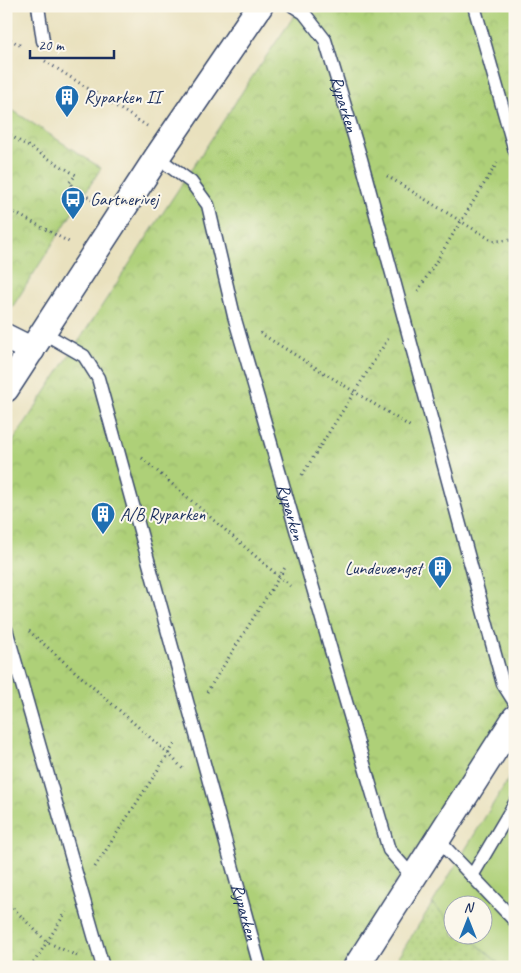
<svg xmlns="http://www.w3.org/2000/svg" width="521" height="973" font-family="Caveat,sans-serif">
	<defs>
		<pattern id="grass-dots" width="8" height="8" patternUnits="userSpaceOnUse" patternTransform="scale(1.25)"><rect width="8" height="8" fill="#aed078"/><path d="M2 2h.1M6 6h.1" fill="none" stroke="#95b36a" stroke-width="1.8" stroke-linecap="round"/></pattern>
		<pattern id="park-crowns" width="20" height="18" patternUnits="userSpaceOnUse" patternTransform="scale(1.25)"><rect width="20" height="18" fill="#aed078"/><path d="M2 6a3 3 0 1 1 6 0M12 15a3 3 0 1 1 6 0" fill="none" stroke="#95b36a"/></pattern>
	</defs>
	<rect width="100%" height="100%" fill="#fbf7ec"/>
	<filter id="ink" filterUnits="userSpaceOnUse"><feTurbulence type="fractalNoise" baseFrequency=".02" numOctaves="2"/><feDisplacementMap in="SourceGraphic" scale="10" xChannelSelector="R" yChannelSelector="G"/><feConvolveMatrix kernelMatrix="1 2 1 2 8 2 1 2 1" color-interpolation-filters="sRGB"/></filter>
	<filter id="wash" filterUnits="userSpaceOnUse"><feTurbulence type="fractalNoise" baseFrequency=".0096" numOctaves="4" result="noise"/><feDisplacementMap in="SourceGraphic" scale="20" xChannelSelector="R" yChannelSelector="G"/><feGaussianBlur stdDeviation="1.12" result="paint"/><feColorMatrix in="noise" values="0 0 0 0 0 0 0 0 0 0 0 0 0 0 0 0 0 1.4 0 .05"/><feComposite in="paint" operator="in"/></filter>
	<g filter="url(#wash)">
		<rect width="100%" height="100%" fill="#e9e1be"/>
		<!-- grass -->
		<path fill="url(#grass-dots)" stroke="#64806b" d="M432,904l21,19 1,13h14l35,31h-111z"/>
		<!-- park -->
		<g fill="url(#park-crowns)" stroke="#64806b">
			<path d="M301,6h214v690l-173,271h-336v-515l244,-372z"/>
			<path d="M6,106l95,62 -95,149z"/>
		</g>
		<!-- garden -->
		<path fill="#aed078" stroke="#64806b" d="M515,768v199h-12l-35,-31h16v-30h-30l-1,17 -21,-19z"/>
	</g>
	<g filter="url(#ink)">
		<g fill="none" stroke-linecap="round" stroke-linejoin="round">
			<defs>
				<g id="service">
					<path d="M38,6l5,35"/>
					<path id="s1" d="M293,6l11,7 21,27 36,119 142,525 12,19"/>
					<path d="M474,6l41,145"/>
					<path id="s2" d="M157,157l34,25 17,23 26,111 155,534 24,27"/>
					<path id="s3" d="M44,333l40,23 14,22 162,589"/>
					<path d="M6,629l97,338"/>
					<path d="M437,839l78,82"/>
					<path d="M472,876l43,-73"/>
				</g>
				<g id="minor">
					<path d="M6,337l26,13"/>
					<path d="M6,389l151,-232 103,-151"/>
					<path d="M356,967l159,-249"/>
				</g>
			</defs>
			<!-- service casing -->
			<use href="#service" stroke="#3a4a6c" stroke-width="15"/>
			<!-- minor casing -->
			<use href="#minor" stroke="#3a4a6c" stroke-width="28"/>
			<!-- path -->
			<g stroke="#3a4a6c" stroke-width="3" stroke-dasharray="1 4" stroke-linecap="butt">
				<path d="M6,37l17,10"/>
				<path d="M45,61l102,65"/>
				<path d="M6,133l70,42 -7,8 27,20"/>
				<path d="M387,176l106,65 22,-1"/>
				<path d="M6,208l63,34"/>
				<path d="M418,291l79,-128"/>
				<path d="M260,333l151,94"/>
				<path d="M142,458l148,128"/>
				<path d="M302,475l86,-136"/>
				<path d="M29,631l140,123 14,15"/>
				<path d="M207,692l79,-126"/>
				<path d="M95,867l81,-125"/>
				<path d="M6,901l41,41 30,14"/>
				<path d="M31,967l35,-55"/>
			</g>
			<!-- service -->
			<use href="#service" stroke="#fff" stroke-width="12"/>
			<!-- minor -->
			<use href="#minor" stroke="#fff" stroke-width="25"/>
		</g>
	</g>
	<!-- icons -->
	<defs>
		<symbol id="building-pin" viewBox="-11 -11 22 30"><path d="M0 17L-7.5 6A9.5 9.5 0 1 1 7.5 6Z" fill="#1f6fb2" stroke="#fbf7ec"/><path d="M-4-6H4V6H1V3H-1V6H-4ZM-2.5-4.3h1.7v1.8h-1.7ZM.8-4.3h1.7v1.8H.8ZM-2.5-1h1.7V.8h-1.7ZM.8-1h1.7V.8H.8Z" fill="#fff"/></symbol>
		<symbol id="bus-pin" viewBox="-11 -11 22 30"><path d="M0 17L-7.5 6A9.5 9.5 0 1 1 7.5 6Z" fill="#1f6fb2" stroke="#fbf7ec"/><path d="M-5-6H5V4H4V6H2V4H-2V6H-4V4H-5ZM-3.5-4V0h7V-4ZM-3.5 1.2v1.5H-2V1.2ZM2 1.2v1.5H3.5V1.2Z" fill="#fff"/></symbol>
	</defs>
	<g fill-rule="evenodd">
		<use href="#building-pin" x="53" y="83" width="28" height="38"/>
		<use href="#bus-pin" x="59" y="185" width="28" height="38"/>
		<use href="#building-pin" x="89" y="500" width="28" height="38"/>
		<use href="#building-pin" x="426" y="554" width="28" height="38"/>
	</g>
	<g text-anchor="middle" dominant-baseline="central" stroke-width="4" stroke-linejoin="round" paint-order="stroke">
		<!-- poi labels -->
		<g font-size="18" fill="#1b2f5e" stroke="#fbf7ec" text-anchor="start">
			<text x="84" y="97">Ryparken II</text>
			<text x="90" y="199">Gartnerivej</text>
			<text x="120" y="514">A/B Ryparken</text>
			<text x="422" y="568" text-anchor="end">Lundevænget</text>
		</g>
		<!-- street labels -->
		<g font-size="18" fill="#1b2f5e" stroke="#fbf7ec">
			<text stroke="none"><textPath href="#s1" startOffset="114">Ryparken</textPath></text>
			<text stroke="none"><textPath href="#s2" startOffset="389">Ryparken</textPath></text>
			<text stroke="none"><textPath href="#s3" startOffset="626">Ryparken</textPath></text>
		</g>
	</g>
	<!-- margin -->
	<rect width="521" height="973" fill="none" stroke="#fbf7ec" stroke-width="25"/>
	<!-- north arrow -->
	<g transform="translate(468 920)"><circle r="24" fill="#fbf7ec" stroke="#a1a7b3"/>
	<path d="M0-4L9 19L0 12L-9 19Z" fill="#1f6fb2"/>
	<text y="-8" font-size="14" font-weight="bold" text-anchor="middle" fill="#1b2f5e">N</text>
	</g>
	<!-- scale -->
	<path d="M30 50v8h84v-8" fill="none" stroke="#1b2f5e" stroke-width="2.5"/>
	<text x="38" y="50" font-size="15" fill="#1b2f5e" stroke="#fbf7ec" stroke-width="4" paint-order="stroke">20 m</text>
</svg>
